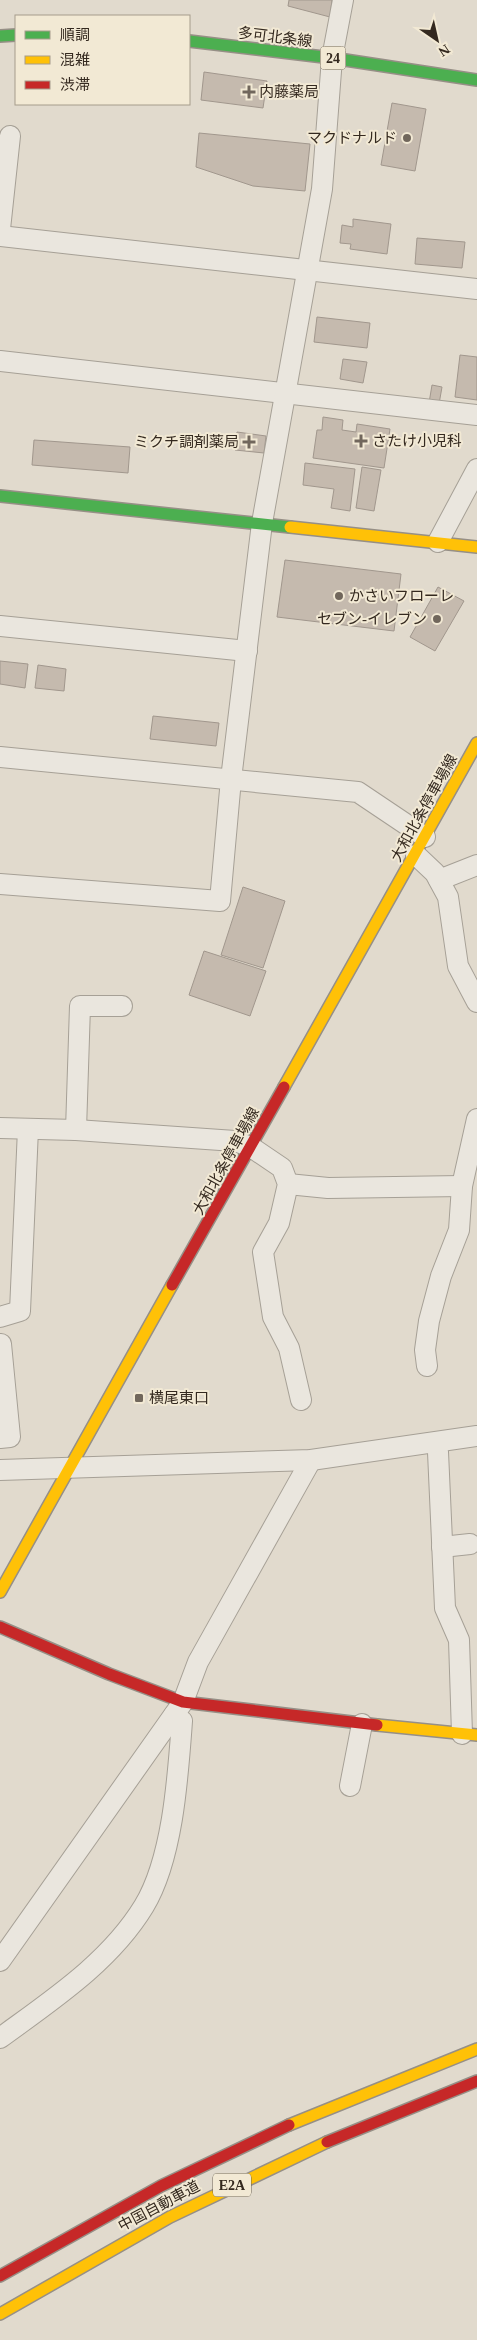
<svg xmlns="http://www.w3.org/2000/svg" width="477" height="2340" font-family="'Times New Roman','Noto Sans JP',serif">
	<rect width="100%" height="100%" fill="#e1dacd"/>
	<!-- building -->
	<g fill="#c5baae" stroke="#a1978d">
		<path d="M289,0h43l-2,17 -42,-11z"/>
		<path d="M204,72l63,9 -4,27 -62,-8z"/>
		<path d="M392,103l34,6 -11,62 -34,-6z"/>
		<path d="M199,133l111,11 -5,47 -52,-5 -57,-19z"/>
		<path d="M353,219l38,5 -4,30 -37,-5 1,-5 -11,-1 2,-18 11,2z"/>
		<path d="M417,238l48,4 -3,26 -47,-4z"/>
		<path d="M317,317l53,6 -3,25 -53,-6z"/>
		<path d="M460,355l17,2v43l-22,-3z"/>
		<path d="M343,359l24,3 -4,21 -23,-4z"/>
		<path d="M432,385l10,2 -3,17 -10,-1z"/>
		<path d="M323,417l20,3 -1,10 14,2 1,-8 33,5 -6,39 -71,-10 4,-28h5z"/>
		<path d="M237,432l29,4 -2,17 -29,-3z"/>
		<path d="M34,440l96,7 -2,26 -96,-8z"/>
		<path d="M305,463l50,6 -5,42 -19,-3 3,-19 -31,-4z"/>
		<path d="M362,467l19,3 -7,41 -18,-3z"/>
		<path d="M285,560l116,14 -7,57 -117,-14z"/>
		<path d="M438,587l26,14 -29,50 -25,-14z"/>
		<path d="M0,661l28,3 -3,24 -25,-4z"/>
		<path d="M38,665l28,4 -2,22 -29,-3z"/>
		<path d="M153,716l66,7 -3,23 -66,-7z"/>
		<path d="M243,887l42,14 -22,67 -42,-13z"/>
		<path d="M204,951l62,20 -16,45 -61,-21z"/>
	</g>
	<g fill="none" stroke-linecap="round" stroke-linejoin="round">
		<defs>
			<g id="street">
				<path d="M0,229l10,-93"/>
				<path d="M0,236l477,53"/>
				<path d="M0,361l477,54"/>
				<path d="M438,542l39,-73"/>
				<path d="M0,626l247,25"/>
				<path d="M0,757l358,35 67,45"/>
				<path d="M416,855l19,18 13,24 10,69 19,36"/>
				<path d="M439,880l38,-15"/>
				<path d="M0,884l220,17 11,-122 31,-256 60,-334 10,-131 11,-58"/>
				<path d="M0,1128l76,2 159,11 16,6 31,21 6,16 -9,39 -16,29 10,65 16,31 12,52"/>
				<path d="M76,1130l4,-124h42"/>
				<path d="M288,1184l40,4 134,-2"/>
				<path d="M0,1317l20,-6 8,-182"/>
				<path d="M427,1366l-2,-16 4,-29 12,-45 18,-46 3,-44 15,-67"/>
				<path d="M0,1438l10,-1 -9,-93"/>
				<path d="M438,1452l7,156 14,32 3,94"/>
				<path d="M0,1470l311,-10 166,-24"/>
				<path d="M442,1547l28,-3"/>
				<path d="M350,1786l12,-62"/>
				<path d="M0,1961l183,-259 15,-40 113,-202"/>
				<path d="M0,2038c52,-38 110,-76 144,-132 29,-48 34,-130 38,-185l-8,-6"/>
			</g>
			<g id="fast">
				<path d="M0,36l16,-1"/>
				<path d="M189,41l143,17 145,22"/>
				<path d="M0,496l290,31"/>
			</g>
			<g id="slow">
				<path d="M290,527l187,20"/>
				<path d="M284,1087l193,-344"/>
				<path d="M0,1592l172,-307"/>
				<path d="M377,1725l100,10"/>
				<path d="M289,2125l188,-76"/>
				<path d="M0,2314l170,-97 157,-75"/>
			</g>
			<g id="jam">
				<path d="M172,1285l112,-198"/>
				<path d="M0,1627l109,47 74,28 194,23"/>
				<path d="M327,2142l150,-61"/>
				<path d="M0,2276l161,-90 128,-61"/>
			</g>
		</defs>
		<!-- street casing -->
		<use href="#street" stroke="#a6a096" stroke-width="22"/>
		<!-- fast casing -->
		<use href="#fast" stroke="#968f86" stroke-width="14"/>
		<!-- slow casing -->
		<use href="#slow" stroke="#968f86" stroke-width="14"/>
		<!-- jam casing -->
		<use href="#jam" stroke="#968f86" stroke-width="14"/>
		<!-- street -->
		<use href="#street" stroke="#eae6de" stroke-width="20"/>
		<!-- fast -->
		<use href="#fast" stroke="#4caf50" stroke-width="11"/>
		<!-- slow -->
		<use href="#slow" stroke="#ffc107" stroke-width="11"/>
		<!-- jam -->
		<use href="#jam" stroke="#c62828" stroke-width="11"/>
	</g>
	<!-- markers -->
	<g fill="#71675c" stroke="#f2e9d4" stroke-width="2">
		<path d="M246.5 84.5h5v5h5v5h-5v5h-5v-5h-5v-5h5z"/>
		<circle cx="407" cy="138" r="5"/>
		<path d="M358.5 433.5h5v5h5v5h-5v5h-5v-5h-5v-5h5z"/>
		<path d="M246.5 434.5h5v5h5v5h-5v5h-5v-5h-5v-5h5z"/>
		<circle cx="339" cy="596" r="5"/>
		<circle cx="437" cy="619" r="5"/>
		<rect x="134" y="1393" width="10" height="10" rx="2.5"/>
	</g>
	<g text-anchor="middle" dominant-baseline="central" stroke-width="4" stroke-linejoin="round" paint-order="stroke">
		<!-- shield labels -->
		<g fill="#f2e9d4" stroke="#6d6355" stroke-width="1">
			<rect x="320.5" y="46.5" width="25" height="23" rx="4"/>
			<rect x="213" y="2173.5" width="38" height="23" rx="4"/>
		</g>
		<g font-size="14" font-weight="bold" fill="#34291f">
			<text x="333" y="58">24</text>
			<text x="232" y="2185">E2A</text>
		</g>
		<!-- street labels -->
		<g font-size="15" fill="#34291f" stroke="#f2e9d4">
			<text transform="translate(275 37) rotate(7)">多可北条線</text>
			<text transform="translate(424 808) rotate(-61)">大和北条停車場線</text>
			<text transform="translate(226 1161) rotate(-61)">大和北条停車場線</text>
			<text transform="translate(159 2206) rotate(-28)">中国自動車道</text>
		</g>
		<!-- poi labels -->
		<g font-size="15" fill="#34291f" stroke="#f2e9d4" text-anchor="start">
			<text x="259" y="92">内藤薬局</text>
			<text x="397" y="138" text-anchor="end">マクドナルド</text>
			<text x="372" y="441">さたけ小児科</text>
			<text x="239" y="442" text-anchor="end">ミクチ調剤薬局</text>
			<text x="349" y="596">かさいフローレ</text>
			<text x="427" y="619" text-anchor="end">セブン-イレブン</text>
			<text x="149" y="1398">横尾東口</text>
		</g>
	</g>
	<!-- legend -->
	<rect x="15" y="15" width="175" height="90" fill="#f2e9d4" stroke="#a69c8c"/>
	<rect x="25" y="31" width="25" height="8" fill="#4caf50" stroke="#a69c8c"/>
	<text x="60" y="40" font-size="15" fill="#34291f">順調</text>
	<rect x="25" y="56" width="25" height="8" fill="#ffc107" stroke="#a69c8c"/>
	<text x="60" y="65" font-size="15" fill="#34291f">混雑</text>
	<rect x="25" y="81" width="25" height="8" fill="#c62828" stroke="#a69c8c"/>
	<text x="60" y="90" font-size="15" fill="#34291f">渋滞</text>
	<!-- north arrow -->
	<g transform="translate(437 40) rotate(146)" stroke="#f2e9d4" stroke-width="4" paint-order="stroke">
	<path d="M0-4L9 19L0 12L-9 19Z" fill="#34291f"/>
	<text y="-8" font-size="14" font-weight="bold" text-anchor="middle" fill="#34291f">N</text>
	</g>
</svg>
